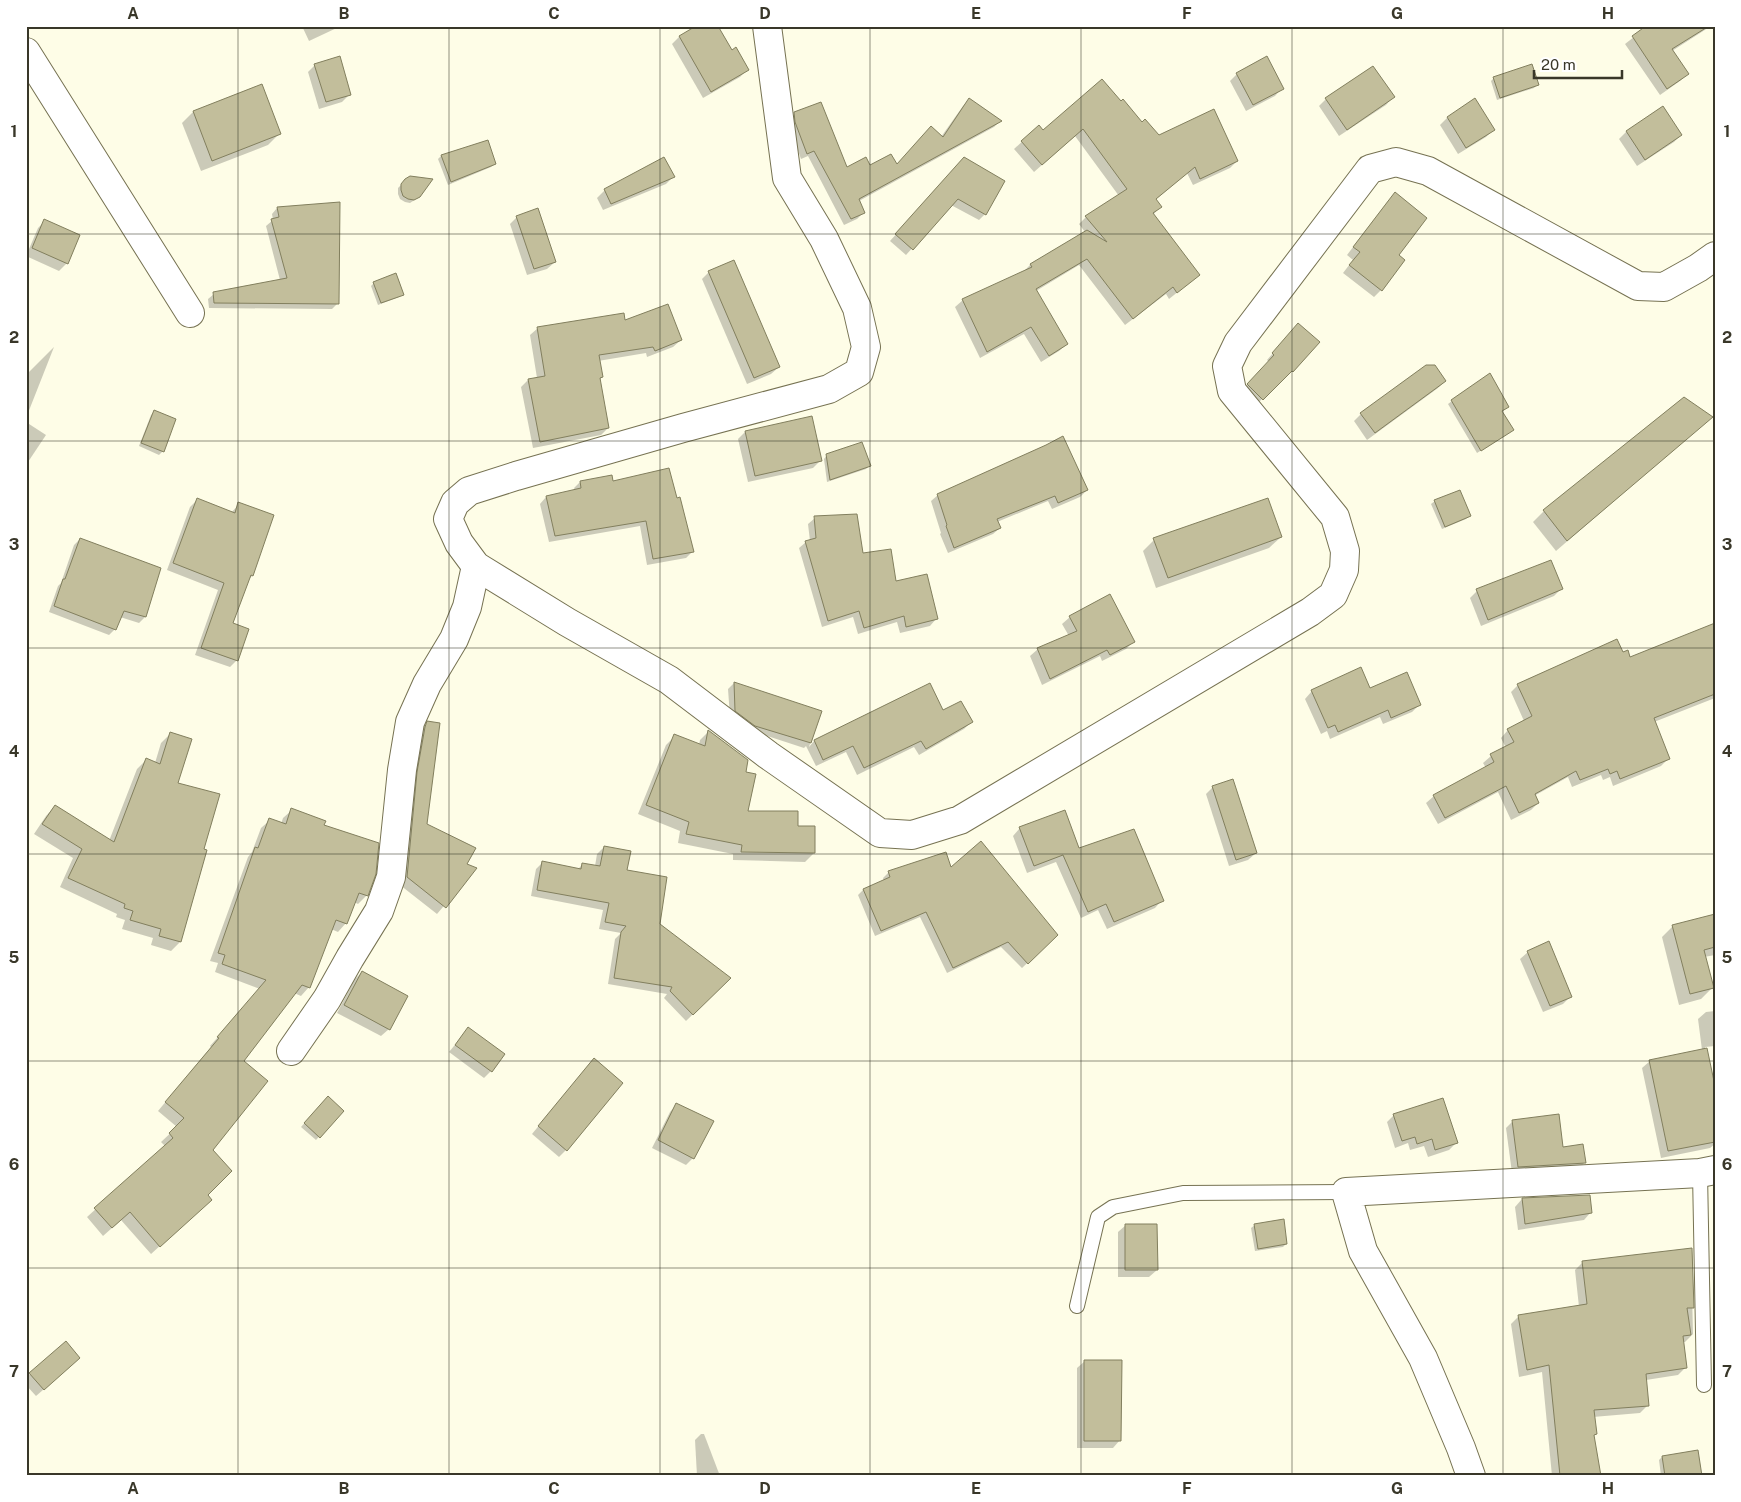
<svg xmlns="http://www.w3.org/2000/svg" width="1741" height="1502" font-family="'Public Sans',sans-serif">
	<rect width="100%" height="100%" fill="#fefde7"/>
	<!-- shadow -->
	<g fill="#0003">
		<path d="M302,26h39l-32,15z"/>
		<path d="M698,26l33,25 16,19 -7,7 -37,21 -31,-54 7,-7z"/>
		<path d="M1648,26h63l-39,25 15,23 -7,7 -20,14 -35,-51z"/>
		<path d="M315,65l35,29 -8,8 -23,7 -11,-37z"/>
		<path d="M1237,74l45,14 -7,8 -29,15 -16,-30z"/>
		<path d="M1494,78l44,6 -4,4 -37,12 -6,-19z"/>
		<path d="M261,86l18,48 -11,11 -67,26 -19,-48 11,-11z"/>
		<path d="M1393,97l-7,8 -47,31 -20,-30 7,-7z"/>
		<path d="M969,100l31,21 -6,6 -135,74 4,12 -6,6 -13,6 -36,-69 -7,3 -11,-31 -1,-8 6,-6 51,55 50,-3 45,-29 22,-31z"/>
		<path d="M1121,102l21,21 17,14 78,24 -7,7 -37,17 -6,-12 -32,27 5,7 -7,8 46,60 -30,24 -3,-5 -41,31 -46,-60 -43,26 31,53 -8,7 -18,11 -17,-28 -44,24 -25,-51 8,-7 60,-28 7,-7 55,-33 -6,-8 7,-7 33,-21 -44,-60 -41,36 -20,-23 24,-22 5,5z"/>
		<path d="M1663,107l18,28 -7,7 -37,24 -18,-27 7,-7z"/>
		<path d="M1447,118l46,12 -7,7 -28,17 -18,-29z"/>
		<path d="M441,156l54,8 -4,3 -43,18 -10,-26z"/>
		<path d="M663,158l10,19 -7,7 -63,26 -6,-12 8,-8z"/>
		<path d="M958,165l27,49 -6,6 -28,-15 -45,50 -16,-14z"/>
		<path d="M402,184l17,13 -9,6 -5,-1 -5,-3 -2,-5v-6z"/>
		<path d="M1388,201l9,55 -16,34 -7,7 -31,-24 10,-13 -6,-5z"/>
		<path d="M339,203l-1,100 -6,6 -123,-1 -1,-9 6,-5 66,-14 -14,-54 7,-6 -1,-6 5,-6z"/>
		<path d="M517,217l38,45 -8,7 -20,6 -17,-51z"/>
		<path d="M45,221l22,42 -8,8 -33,-15 12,-28z"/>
		<path d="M709,272l70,95 -8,7 -24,10 -45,-105z"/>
		<path d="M374,283l28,11 -3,3 -21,8 -7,-19z"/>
		<path d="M624,322l57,18 -8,7 -26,10 -1,-4 -48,8 4,16 -3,3 9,48 -7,7 -68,13 -12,-61 7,-7 9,-2 -7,-43 8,-7z"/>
		<path d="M1292,331l26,11 -26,29 -6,6 -1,-1 -29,29 -14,-14 27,-29 -2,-2z"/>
		<path d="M54,347l-26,66 -2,2v-40z"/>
		<path d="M1445,381l-7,7 -71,52 -13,-19 7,-7z"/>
		<path d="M1684,398l27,19 -155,134 -23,-29 11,-11z"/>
		<path d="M1452,401l56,6 -7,5 8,21 -32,20 -29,-49z"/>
		<path d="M154,412l21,8 -13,32 -3,3 -20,-9 12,-31z"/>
		<path d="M26,422l20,13 -20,30z"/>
		<path d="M745,432l75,29 -7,7 -65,14 -10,-43z"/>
		<path d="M827,455l42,11 -3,3 -39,13 -3,-23z"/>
		<path d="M580,482l32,1 81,68 -7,7 -39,7 -7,-39 -91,16 -9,-38 6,-7 29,-6 -1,-3z"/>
		<path d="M1087,490l-7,7 -28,12 -4,-8 -51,21 3,6 -7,6 -45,19 -8,-19 1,-1 -10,-32 7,-6z"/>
		<path d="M197,500l34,13 8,-9 34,12 -21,60 -4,4 -16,44 5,36 -7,7 -35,-12 23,-65 -51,-20 23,-63z"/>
		<path d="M1435,501l34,15 -3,3 -24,10 -11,-25z"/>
		<path d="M815,518l47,37 74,64 -6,7 -30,7 -3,-11 -39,12 -5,-17 -31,10 -23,-79 7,-6 4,-1 -2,-17z"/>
		<path d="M1281,537l-12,11 -113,40 -13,-37 11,-11z"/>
		<path d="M80,539l79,30 -14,48 -6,6 -19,-6 -5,12 -6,6 -60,-23 9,-26 3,-3 13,-38z"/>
		<path d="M1561,589l-7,7 -73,30 -11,-28 7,-7z"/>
		<path d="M1070,617l63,25 -7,7 -24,12 -2,-5 -58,29 -12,-29 8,-7 31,-13 -7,-12z"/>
		<path d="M1715,625v73l-61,24 14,37 -7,7 -48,20 -3,-9 -7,3 -2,-5 -29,12 -4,-10 -34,19 4,7 -7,7 -20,10 -13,-28 -60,32 -12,-21 8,-7 52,-28 -3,-5 8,-7 15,-8 -5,-10 7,-8 16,-9 -13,-29 7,-7 105,-32 7,6z"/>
		<path d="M734,683l86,29 -11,35 5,-6 116,-56 13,27 28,10 -7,7 -45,26 -5,-8 -57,28 -11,-23 -30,14 -10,-20 -2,2 -55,-18 -19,-13 -2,-28z"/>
		<path d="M1369,689l50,16 -7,7 -29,12 -3,-7 -50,22 -3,-8 -6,3 -16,-35 7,-8z"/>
		<path d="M428,723l-2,102 40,40 9,4 -38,45 -37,-29 20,-155z"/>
		<path d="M709,731l35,42 2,40 51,14 17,26 -9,9 -72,-2v-6l-55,-11 2,-12 -42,-17 28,-69 9,-9 24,9 1,-5z"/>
		<path d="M170,734l7,50 26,66 2,1 -25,91 -9,9 -20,-6 2,-7 -31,-9 3,-9 -9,-3 1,-3 -57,-27 13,-29 -39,-24 12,-18 9,-10 54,35 28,-72 9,-9 9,3 6,-20z"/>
		<path d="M1213,787l43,66 -8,7 -19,6 -23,-72z"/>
		<path d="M292,810l30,16 45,69 -9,9 -4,-2 -8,21 -8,9 -7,-3 -22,58 -8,9 -7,-3 -52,69 -31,89 -5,44 -4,13 -51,46 -30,-34 -18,16 -16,-19 78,-71 -4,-4 16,-15 -19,-16 53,-64 -1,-1 50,-57 -45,-17 3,-9 -8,-2 38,-104 4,-5 9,-24 9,-8 11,4 2,-6z"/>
		<path d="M1020,828l59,21 83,51 -7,8 -48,21 -9,-19 -17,8 -25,-56 -29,11 -14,-37z"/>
		<path d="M604,847l22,24 33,54 71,53 -44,43 -22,-23 3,-4 -59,-10 7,-45 6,-6 -22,-4 4,-19 -72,-14 5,-27 7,-7 34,8 6,-6 12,2 2,-12z"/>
		<path d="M951,870l106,65 -35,33 -21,-21 -54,26 -27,-56 -45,19 -17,-41 5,-5 21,-9 -1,-3 6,-6z"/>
		<path d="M1715,915v40l-11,2 8,31 -11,11 -22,6 -17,-68 11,-11z"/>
		<path d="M1528,952l42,45 -7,7 -20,8 -23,-53z"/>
		<path d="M362,972l44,24 -17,33 -8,7 -44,-23 18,-34z"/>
		<path d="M1715,1011v35l-10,1 10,46v51l-5,4 -49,10 -19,-90 8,-7 52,-11 -4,-31 8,-7z"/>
		<path d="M468,1029l23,42 -7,7 -35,-26z"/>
		<path d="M587,1067l-21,83 -7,7 -27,-23z"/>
		<path d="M324,1101l18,10 -26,29 -15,-13z"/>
		<path d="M677,1104l16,54 -7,7 -34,-17 18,-36z"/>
		<path d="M1394,1115l62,28 -7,7 -21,7 -4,-11 -14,4 -2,-7 -13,5 -8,-26z"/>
		<path d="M1513,1121l48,27 23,15 -6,7 -66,3 -6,-45z"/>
		<path d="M1522,1199l69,13 -7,8 -66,10 -3,-23z"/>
		<path d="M1126,1225l31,45 -8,7h-31v-45z"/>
		<path d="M1255,1225l31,19 -3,3 -28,4 -4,-23z"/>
		<path d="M1691,1249l2,85 -8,8h-3l4,25 -8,8 -32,5 2,25 -8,8 -47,4 2,17 -2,2 7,40h-48l-10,-104 -23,5 -8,-53 8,-8 60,-9 -4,-37 8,-8z"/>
		<path d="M1085,1361l35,79 -7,8h-36v-80z"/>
		<path d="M72,1365l-36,31 -10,-11v-7l4,-4z"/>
		<path d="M701,1434h3l16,42h-23l-2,-36z"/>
		<path d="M1662,1457l37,19h-38l-2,-16z"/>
	</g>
	<!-- building -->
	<g fill="#c2be9b" stroke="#827f5e">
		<path d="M696,26h22l14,24 4,-3 13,23 -38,22 -32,-56z"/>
		<path d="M1646,26h63l-37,23 17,25 -22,15 -35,-53z"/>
		<path d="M340,56l11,39 -25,7 -12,-38z"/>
		<path d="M1267,56l17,33 -31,16 -17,-32z"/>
		<path d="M1532,64l7,21 -39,13 -7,-21z"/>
		<path d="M1373,66l22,31 -48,33 -22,-32z"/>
		<path d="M1102,79l19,22 2,-2 19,23 3,-3 14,16 55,-26 24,52 -38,18 -5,-12 -39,32 6,8 -9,6 47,62 -23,18 -4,-6 -40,32 -46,-60 -51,30 32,55 -19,12 -18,-29 -44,25 -25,-53 70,-32 -2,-3 57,-34 20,12 -22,-26 42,-27 -44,-60 -41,36 -21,-24 18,-16 4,5z"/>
		<path d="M262,84l19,50 -69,27 -19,-50z"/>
		<path d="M969,98l33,23 -143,78 6,14 -14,6 -37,-68 -7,3 -12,-32 -1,-10 27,-10 26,65 19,-10 4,8 21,-11 6,10 34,-38 12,11z"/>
		<path d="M1475,98l20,32 -29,18 -19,-31z"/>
		<path d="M1663,106l19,29 -37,25 -19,-29z"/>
		<path d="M488,140l8,24 -45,18 -10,-27z"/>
		<path d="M664,157l11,20 -64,27 -7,-15z"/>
		<path d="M964,157l41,24 -19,34 -28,-16 -45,51 -18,-16z"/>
		<path d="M410,176l23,3 -13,18 -6,3 -6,-1 -5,-3 -2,-6v-6l4,-5z"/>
		<path d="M1395,192l32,26 -28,37 6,5 -23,31 -33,-26 11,-13 -7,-5z"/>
		<path d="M340,202l-1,102 -125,-1 -1,-11 74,-14 -16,-59 8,-2 -2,-10z"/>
		<path d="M538,208l18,54 -22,7 -18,-53z"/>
		<path d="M44,219l36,16 -12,29 -36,-16z"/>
		<path d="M734,260l46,107 -26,11 -46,-107z"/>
		<path d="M396,273l8,22 -23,8 -8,-21z"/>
		<path d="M668,304l14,36 -27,11 -2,-4 -54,8 4,22 -3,1 9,50 -69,14 -12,-63 17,-3 -8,-49 87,-14 1,7z"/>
		<path d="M1298,323l22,19 -27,30 -1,-1 -29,29 -16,-16 27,-29 -2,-2z"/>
		<path d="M1426,365h9l11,16 -71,52 -15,-20z"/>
		<path d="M1490,373l19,34 -7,4 12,19 -33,21 -30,-51z"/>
		<path d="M1684,397l29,20 -146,124 -24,-31z"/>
		<path d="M154,410l22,9 -12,33 -23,-9z"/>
		<path d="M812,416l10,45 -67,15 -10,-45z"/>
		<path d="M1063,436l25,54 -30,13 -3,-7 -58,23 4,9 -47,20 -8,-22 1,-1 -10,-31 109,-49z"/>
		<path d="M862,442l9,24 -41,14 -4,-26z"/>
		<path d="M669,468l8,30 3,-1 14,55 -41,7 -7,-38 -91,15 -9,-40 35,-8 -1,-7 32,-6 1,6z"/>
		<path d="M1460,490l11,26 -26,11 -11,-27z"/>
		<path d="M197,498l38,15 3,-11 36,13 -21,61 -2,-1 -18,48 16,6 -11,32 -37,-13 23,-65 -51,-20z"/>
		<path d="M1268,498l14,39 -114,41 -15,-40z"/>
		<path d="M857,514l6,39 28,-4 5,32 31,-7 11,45 -32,8 -2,-11 -40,12 -5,-17 -31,10 -23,-80 11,-3 -2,-22z"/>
		<path d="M80,538l81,30 -15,49 -22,-6 -8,19 -62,-24 9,-27h2z"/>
		<path d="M1551,560l12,29 -75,31 -12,-31z"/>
		<path d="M1110,594l25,48 -25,13 -3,-5 -57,29 -13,-31 40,-17 -8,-15z"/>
		<path d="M1715,623v71l-61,24 16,41 -50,20 -3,-8 -7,3 -2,-5 -28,11 -4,-9 -41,23 4,9 -20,10 -13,-27 -61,32 -12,-23 61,-33 -4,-8 24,-12 -7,-13 25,-13 -15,-32 100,-45 6,13 5,-2 2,7z"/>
		<path d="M1361,667l9,21 37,-16 14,33 -30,13 -3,-8 -50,22 -3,-7 -7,3 -17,-38z"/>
		<path d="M734,682l88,29 -11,32 -56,-17 -20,-15z"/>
		<path d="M930,683l13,27 18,-9 12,21 -47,27 -5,-8 -57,27 -11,-22 -30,14 -9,-20z"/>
		<path d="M427,721l13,2 -13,101 49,24 -9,16 10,4 -31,40 -39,-31 10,-105 8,-45z"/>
		<path d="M708,730l40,30 -2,12 10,2 -8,37h50v15h17v27l-74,-1 1,-7 -56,-11 3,-12 -43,-17 28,-71 31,12z"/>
		<path d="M170,732l22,7 -14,44 42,11 -16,55 3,1 -26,92 -22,-6 2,-7 -31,-9 3,-9 -9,-3 1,-4 -57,-26 14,-29 -40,-25 13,-19 59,37 32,-84 14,6z"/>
		<path d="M1233,779l24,74 -21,7 -24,-74z"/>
		<path d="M291,808l35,13 -2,4 55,18 -3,31 -8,22 -9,-3 -12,31 -11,-4 -26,68 -8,-3 -58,76 24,20 -55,69 19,21 -24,24 4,5 -52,47 -30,-35 -18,16 -18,-20 79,-70 -4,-5 15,-15 -19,-16 54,-64 -2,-1 49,-57 -44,-16 3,-9 -7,-2 37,-106 3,1 11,-30 17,6z"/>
		<path d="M1065,810l14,38 55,-19 30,72 -50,21 -8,-18 -18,8 -25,-57 -29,11 -15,-39z"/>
		<path d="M981,841l77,94 -30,29 -20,-22 -55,26 -27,-56 -45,19 -18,-42 27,-12 -2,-6 58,-19 5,15z"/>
		<path d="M604,846l27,5 -4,19 40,7 -7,47 71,54 -38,37 -23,-24 2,-4 -58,-9 7,-46 5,-6 -21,-4 4,-19 -72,-13 5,-29 39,8 1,-6 18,3z"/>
		<path d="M1715,914v33l-11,3 10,38 -24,6 -18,-69z"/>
		<path d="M1549,941l23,56 -22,9 -23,-55z"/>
		<path d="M362,971l46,25 -18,34 -46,-25z"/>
		<path d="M468,1027l37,27 -13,18 -37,-27z"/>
		<path d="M1707,1048l8,38v56l-47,9 -19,-91z"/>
		<path d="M594,1058l29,25 -56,68 -29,-25z"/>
		<path d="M328,1096l16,15 -24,27 -16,-15z"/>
		<path d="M1443,1098l15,45 -23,7 -3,-11 -15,5 -2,-7 -13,4 -9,-27z"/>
		<path d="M676,1103l38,18 -20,38 -36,-19z"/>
		<path d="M1559,1114l4,33 20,-3 3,19 -68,4 -6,-47z"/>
		<path d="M1590,1195l2,18 -67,11 -3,-26z"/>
		<path d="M1284,1219l3,25 -29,5 -4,-25z"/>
		<path d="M1125,1224h32l1,46h-33z"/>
		<path d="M1692,1248l2,60h-7l4,27 -8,1 4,32 -41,6 3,32 -55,4 3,24 -3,1 7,41h-41l-11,-111 -22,5 -9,-55 69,-11 -5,-43z"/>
		<path d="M66,1341l14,17 -36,32 -15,-17z"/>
		<path d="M1084,1360h38l-1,81h-37z"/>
		<path d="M1698,1450l4,26h-37l-3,-20z"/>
	</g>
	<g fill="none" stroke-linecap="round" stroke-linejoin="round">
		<defs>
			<g id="service">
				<path d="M1700,1173l4,212"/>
				<path d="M1077,1306l21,-89 15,-10 70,-14 163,-1"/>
			</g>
			<g id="minor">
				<path d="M767,26l20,152 37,61 33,69 9,39 -7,25 -30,17 -146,39 -167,48 -47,15 -14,12 -7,16 11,24 17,23 91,56 102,58 99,75 112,78 32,2 48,-15 350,-208 23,-17 11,-25 1,-19 -10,-34 -103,-126 -5,-25 11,-23 132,-174 26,-7 32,9 210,115 26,1 34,-19 17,-12"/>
				<path d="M26,52l164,261"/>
				<path d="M291,1051l36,-52 23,-41 29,-47 12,-34 11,-107 8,-48 17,-38 27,-45 13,-32 9,-41"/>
				<path d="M1471,1476l-10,-28 -38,-90 -60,-107 -17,-59 354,-19 15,-3"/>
			</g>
		</defs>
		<!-- service casing -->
		<use href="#service" stroke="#767252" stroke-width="16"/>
		<!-- minor casing -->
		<use href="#minor" stroke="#767252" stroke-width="30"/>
		<!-- service -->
		<use href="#service" stroke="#fff" stroke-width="14"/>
		<!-- minor -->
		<use href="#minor" stroke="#fff" stroke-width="28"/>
	</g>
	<!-- grid -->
	<path fill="none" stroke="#393729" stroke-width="1" stroke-opacity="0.55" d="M238,26v1450M449,26v1450M660,26v1450M870,26v1450M1081,26v1450M1292,26v1450M1503,26v1450M26,234h1689M26,441h1689M26,648h1689M26,854h1689M26,1061h1689M26,1268h1689"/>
	<!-- border -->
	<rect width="1741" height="1502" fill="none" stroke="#ffffff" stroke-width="55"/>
	<!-- scale -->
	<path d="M1534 70v8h88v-8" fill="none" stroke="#393729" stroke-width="2.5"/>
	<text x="1541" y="70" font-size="15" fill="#393729" stroke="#ffffff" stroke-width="4" paint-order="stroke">20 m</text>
	<rect x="28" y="28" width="1686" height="1446" fill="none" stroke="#393729" stroke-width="2"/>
	<g font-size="16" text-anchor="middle" font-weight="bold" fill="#393729">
		<text x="133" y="19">A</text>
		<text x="344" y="19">B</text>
		<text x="554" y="19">C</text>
		<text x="765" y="19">D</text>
		<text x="976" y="19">E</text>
		<text x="1187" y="19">F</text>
		<text x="1397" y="19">G</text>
		<text x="1608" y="19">H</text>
		<text x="14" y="137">1</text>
		<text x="1727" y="137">1</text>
		<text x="14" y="343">2</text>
		<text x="1727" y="343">2</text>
		<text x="14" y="550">3</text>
		<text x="1727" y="550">3</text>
		<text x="14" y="757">4</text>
		<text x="1727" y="757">4</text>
		<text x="14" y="963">5</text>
		<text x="1727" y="963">5</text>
		<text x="14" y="1170">6</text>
		<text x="1727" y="1170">6</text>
		<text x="14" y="1377">7</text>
		<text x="1727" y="1377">7</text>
		<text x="133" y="1494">A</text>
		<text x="344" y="1494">B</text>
		<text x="554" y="1494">C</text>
		<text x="765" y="1494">D</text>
		<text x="976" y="1494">E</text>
		<text x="1187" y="1494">F</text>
		<text x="1397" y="1494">G</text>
		<text x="1608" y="1494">H</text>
	</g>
</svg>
